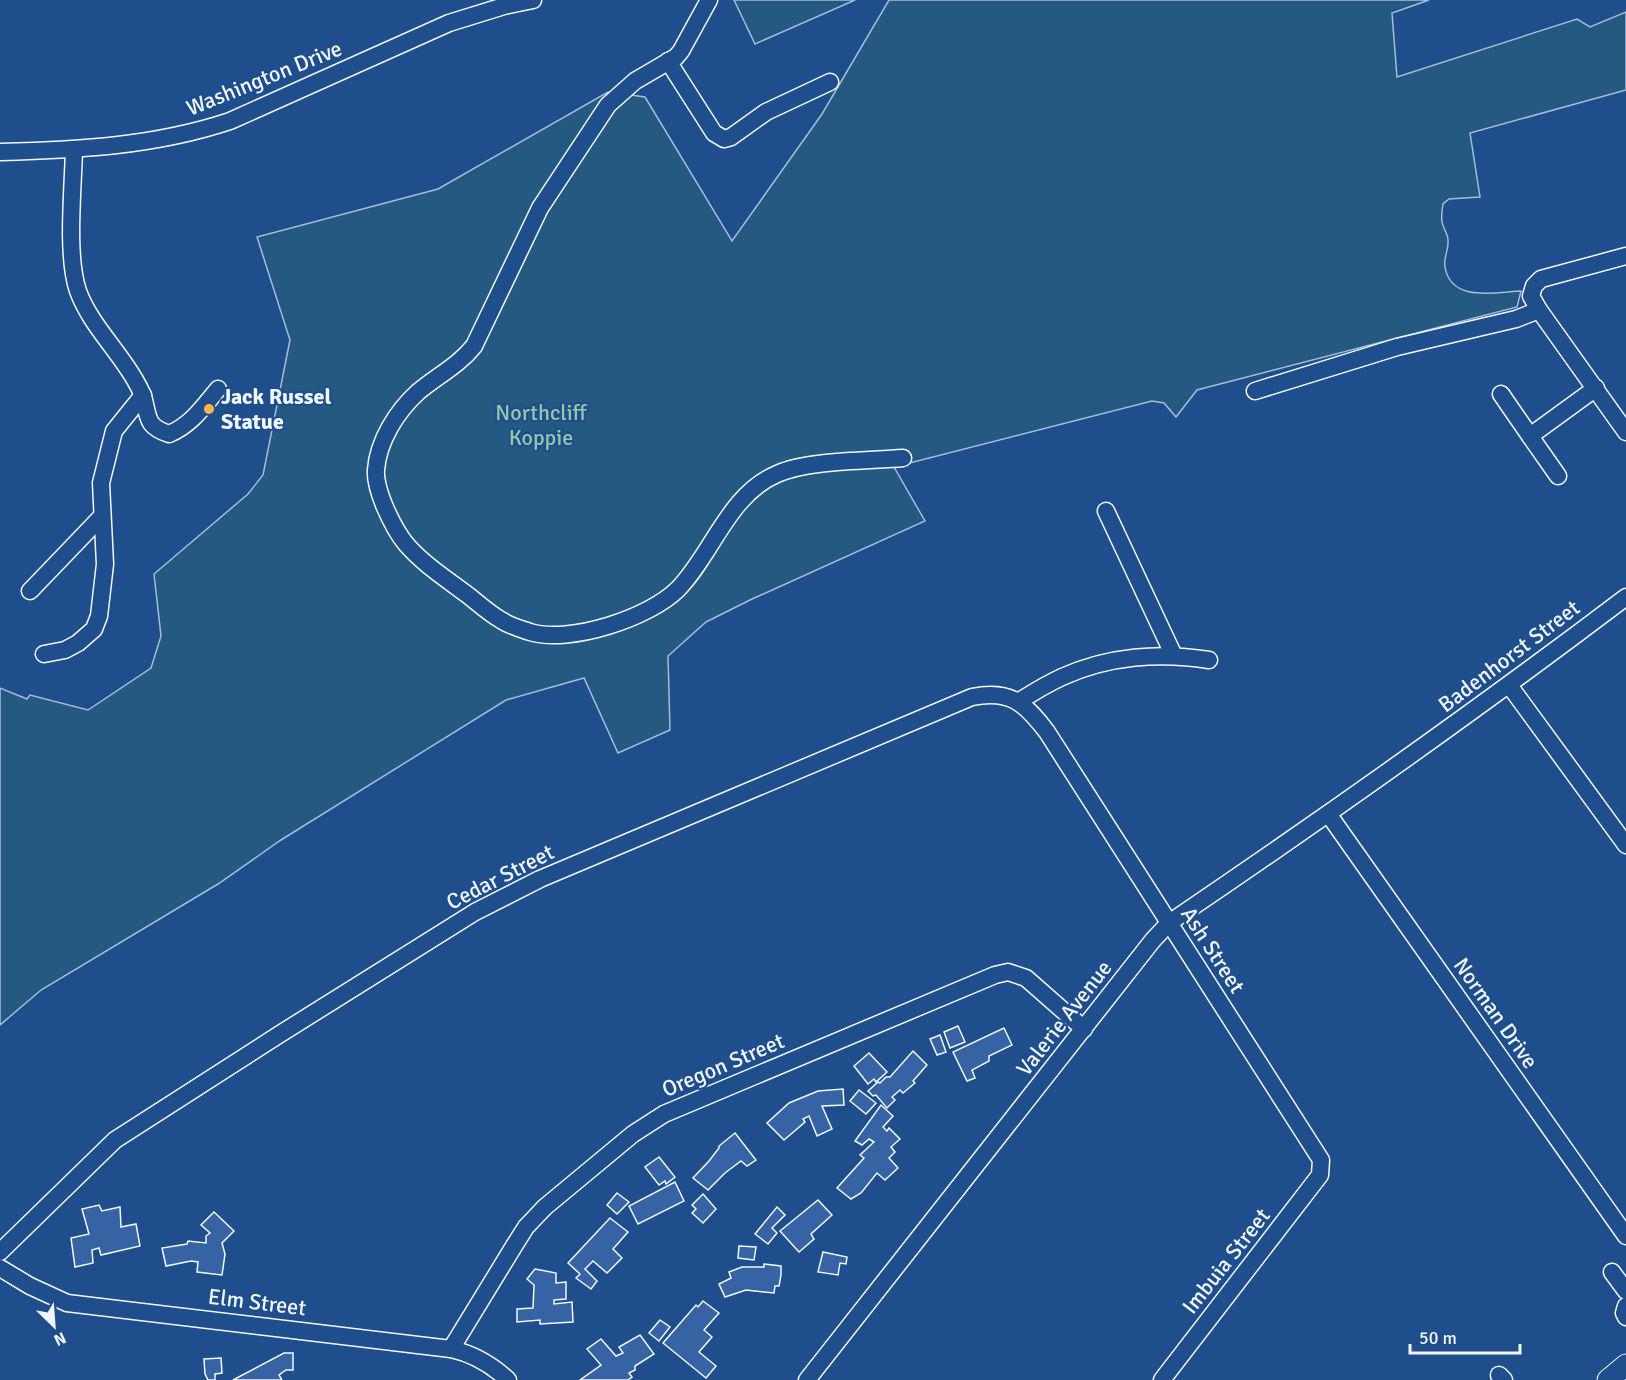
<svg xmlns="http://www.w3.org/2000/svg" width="1626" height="1380" font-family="Signika,sans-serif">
	<rect width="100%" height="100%" fill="#1f4e8c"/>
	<!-- green -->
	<g fill="#245a82" stroke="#a8bbd7" stroke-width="1.5">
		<path d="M734,0h121l-100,44z"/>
		<path d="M889,0h540l-37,13 5,64 180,-58 13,8 36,-15v78l-156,43 10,64 -31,2 -6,5c-1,6 -2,12 -1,18 1,6 6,12 6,18 1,9 -5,19 -3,27 6,36 51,25 76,24l-4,16 -320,83 -21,27 -12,-14 -12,-2 -258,66 31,54 -175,79 -44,22 -38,34 2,74 -52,23 -34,-75 -78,22 -225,140 -63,44 -177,106 -41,35v-337l27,11 3,-4 58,15 63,-42 10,-32 -7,-62 94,-80 15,-19 27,-135 -33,-103 181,-48 170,-97 37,5 87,144 90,-127z"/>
	</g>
	<!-- building -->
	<g fill="#3563a3" stroke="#f2f6ff" stroke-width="1.5">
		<path d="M958,1026l7,16 -15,6 -6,-16z"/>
		<path d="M1004,1028l8,17 -23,11v5l-17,9 3,8 -8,3 -14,-29z"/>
		<path d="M940,1035l6,17 -9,3 -7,-16z"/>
		<path d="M913,1051l14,14 -14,16 2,2 -12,10 -3,-3 -8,7 3,3 -8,8 -11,-13 -3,1 -5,-5 10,-9 2,1 6,-6h4z"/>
		<path d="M869,1053l18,19 -11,10 -2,-3 -6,5 -14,-18z"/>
		<path d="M843,1089l1,16 -22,1 10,23 -15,7 -8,-20 -6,3 2,3 -21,18 -17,-17 22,-20 29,-12z"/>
		<path d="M859,1090l17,13 -10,11 -16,-13z"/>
		<path d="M881,1105l12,11 -10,11 4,4 2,-3 11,11 -9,8 4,5 -6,6 9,10 -13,12 -8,-7 -16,20 -10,6 -14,-11 27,-30 -4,-3 14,-13 -5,-3 -7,6 -7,-4z"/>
		<path d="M735,1133l21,27 -9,6 -6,-5 -16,12 -17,17 -15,-12 16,-17 10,-13v-2z"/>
		<path d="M659,1157l16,20 -9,7 -1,-3 -6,4 -14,-18z"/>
		<path d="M675,1182l9,19 -46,23 -9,-18z"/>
		<path d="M617,1193l12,9 -12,12 -10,-9z"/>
		<path d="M703,1194l13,15 -13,14 -11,-10 4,-4 -4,-4z"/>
		<path d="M818,1200l14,15 -21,19 3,5 -15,13 -19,-21z"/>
		<path d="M99,1205l3,6 18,-4 1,20 15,-3 4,22 -39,9 -2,-7 -7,2 1,13 -18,4 -4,-29 18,-4 -7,-25z"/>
		<path d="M777,1207l8,8 -13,13 5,5 -9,11 -13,-10z"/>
		<path d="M214,1212l20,19 -12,12 3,11 -3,21 -25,-3 1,-10 -7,-1 -25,5 -4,-18 25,-4 1,-3 18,2v-7l4,-3 -9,-8z"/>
		<path d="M610,1218l18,14 -15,17 9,9 -15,15 -14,-12 -8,8 12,12 -6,8 -15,-11 4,-4 -12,-11z"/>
		<path d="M739,1246l17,1 -2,13 -16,-2z"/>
		<path d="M823,1252l24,5 -1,7 -6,-1 -2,12 -20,-3z"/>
		<path d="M764,1264l17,2v9l-2,11h-4l-1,7 -28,-3 -21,7 -6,-13 12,-6 -2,-6 13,-5h22z"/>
		<path d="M535,1269l21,4v10l10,-1v17l-12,1v4l18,-2 1,20 -33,2v-4l-23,2v-13l16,-1 1,-23 -7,-6z"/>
		<path d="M703,1301l16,12 -15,17 8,7 -13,15 17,14 -10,12 -43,-35 33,-38 2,2z"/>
		<path d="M660,1320l10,7 -11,14 -10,-8z"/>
		<path d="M640,1335l14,19 -19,12v4l-6,3 3,4 -4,3h-48l21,-15 -14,-16 14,-10 15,17 7,-3 -4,-6z"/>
		<path d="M284,1353h9v17h-7l-7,5 3,5h-49z"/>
		<path d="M221,1358l1,15 -7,1v6h-7l-3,-6 -1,-15z"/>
	</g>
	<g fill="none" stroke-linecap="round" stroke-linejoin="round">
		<defs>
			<g id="minor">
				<path d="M709,0l-28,51 -5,6 -41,24 -27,24 -68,103 -66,138c-15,19 -37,30 -56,46 -21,19 -40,49 -42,78 -1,11 4,25 8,35 6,14 12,27 22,39 17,20 42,36 63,52 10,8 21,18 32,24 9,6 20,9 29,12 40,12 119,-14 148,-43 35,-36 50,-94 99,-115 31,-14 91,-13 126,-16"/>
				<path d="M668,61l46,72 10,6 7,-2 35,-25 64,-30"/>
				<path d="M74,150c-1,39 -8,106 4,141 12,33 40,59 57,89 3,5 6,11 8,16 6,21 2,30 26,38 22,-9 34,-27 49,-45"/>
				<path d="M0,152c78,-2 155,-6 230,-31l219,-98 55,-17 29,-6"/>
				<path d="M1626,256l-85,23 -7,7 -3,10 8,14 87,122"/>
				<path d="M1255,391l142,-44 119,-28 23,-9"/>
				<path d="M1501,394l29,42 66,-48"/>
				<path d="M1530,436l28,40"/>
				<path d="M1106,511l68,145"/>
				<path d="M30,591l72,-75"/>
				<path d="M44,654l21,-4 13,-7 16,-14 5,-13 6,-52 -4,-81 13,-52 29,-36"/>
				<path d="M1509,685l117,160"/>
				<path d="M1018,702c14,-9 29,-18 44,-25 46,-21 98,-25 147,-17"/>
				<path d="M1329,815l297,421"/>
				<path d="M0,1252l115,-112 165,-106 195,-122 65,-33 432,-182c38,-8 53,6 75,35l274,428 -1,15 -158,205"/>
				<path d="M0,1268l30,18 37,17 384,46c23,5 40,15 57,31"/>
				<path d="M1612,1272l14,19"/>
				<path d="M1626,1306l-2,7 2,4"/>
				<path d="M451,1349l63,-103 12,-19 19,-20 88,-73 31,-20 331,-139 13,-3 18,6 58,51"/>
				<path d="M1499,1375l5,5"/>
				<path d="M807,1380l346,-440 16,-17c155,-105 308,-213 457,-326"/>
			</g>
			<path id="major" d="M1608,1380l18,-15"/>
		</defs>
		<!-- minor casing -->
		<use href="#minor" stroke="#f2f6ff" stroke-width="19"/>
		<!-- major casing -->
		<use href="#major" stroke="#f2f6ff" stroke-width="23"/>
		<!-- minor -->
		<use href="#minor" stroke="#1f4e8c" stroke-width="16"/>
		<!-- major -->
		<use href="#major" stroke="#1f4e8c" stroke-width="21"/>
	</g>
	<!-- markers -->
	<circle fill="#ffb74d" stroke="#1f4e8c" stroke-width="2" cx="209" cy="409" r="6"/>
	<g text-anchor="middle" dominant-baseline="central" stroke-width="4.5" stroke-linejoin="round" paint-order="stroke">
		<!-- street labels -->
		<g font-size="22" fill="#f2f6ff" stroke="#1f4e8c">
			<text transform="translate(264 78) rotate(-22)">Washington Drive</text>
			<text transform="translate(1509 656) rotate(-37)">Badenhorst Street</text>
			<text transform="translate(500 877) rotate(-27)">Cedar Street</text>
			<text transform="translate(1213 950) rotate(57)">Ash Street</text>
			<text transform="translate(1496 1013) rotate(55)">Norman Drive</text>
			<text transform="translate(1064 1018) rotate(-52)">Valerie Avenue</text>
			<text transform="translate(723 1065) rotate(-23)">Oregon Street</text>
			<text transform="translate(1226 1261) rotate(-52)">Imbuia Street</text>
			<text transform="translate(257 1302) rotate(7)">Elm Street</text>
		</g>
		<!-- poi labels -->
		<g font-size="22" font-weight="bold" fill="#f2f6ff" stroke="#1f4e8c" text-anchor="start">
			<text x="221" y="396">Jack Russel<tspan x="221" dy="25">Statue</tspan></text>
		</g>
		<!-- park labels -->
		<g font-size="22" fill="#97c8a6" stroke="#1f4e8c">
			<text x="541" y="412">Northcliff<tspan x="541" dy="25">Koppie</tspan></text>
		</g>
	</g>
	<!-- north arrow -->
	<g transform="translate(54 1326) rotate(155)" stroke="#1f4e8c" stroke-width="4.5" paint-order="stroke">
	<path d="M0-4.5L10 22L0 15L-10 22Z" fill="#f2f6ff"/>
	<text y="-9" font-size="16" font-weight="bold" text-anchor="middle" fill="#f2f6ff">N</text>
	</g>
	<!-- scale -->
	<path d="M1410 1344v9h110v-9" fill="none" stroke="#f2f6ff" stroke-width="3"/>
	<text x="1419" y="1344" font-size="18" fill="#f2f6ff" stroke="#1f4e8c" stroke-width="4.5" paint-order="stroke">50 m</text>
</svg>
